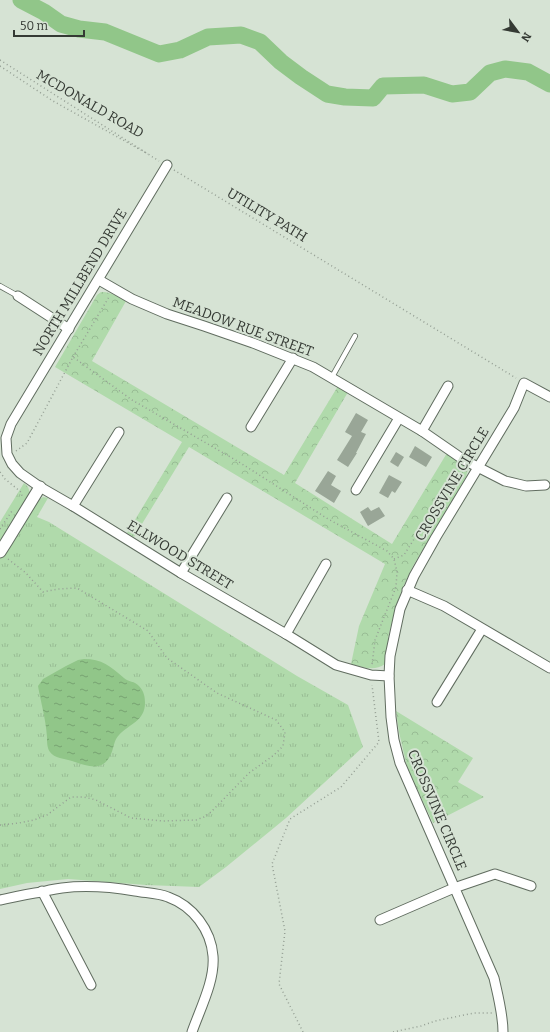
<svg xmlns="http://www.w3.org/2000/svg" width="550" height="1032" font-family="Bitter,serif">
	<defs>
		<pattern id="grass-tufts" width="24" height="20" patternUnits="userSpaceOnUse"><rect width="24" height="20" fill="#b0daab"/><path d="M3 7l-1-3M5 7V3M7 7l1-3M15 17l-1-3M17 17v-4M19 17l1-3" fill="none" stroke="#98bc94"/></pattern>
		<pattern id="forest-crowns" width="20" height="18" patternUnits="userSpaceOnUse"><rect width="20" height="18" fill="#b0daab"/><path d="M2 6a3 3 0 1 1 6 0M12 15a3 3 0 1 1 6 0" fill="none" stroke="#98bc94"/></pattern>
		<pattern id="water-ripples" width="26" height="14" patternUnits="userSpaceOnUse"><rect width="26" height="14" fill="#91c689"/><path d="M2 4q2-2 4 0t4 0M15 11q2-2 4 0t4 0" fill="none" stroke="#77a271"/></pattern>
	</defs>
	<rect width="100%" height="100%" fill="#d6e3d4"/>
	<!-- grass -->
	<g fill="url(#grass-tufts)">
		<path d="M24,483l4,4 2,6 -30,49v-20z"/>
		<path d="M43,497l5,1 -11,19 12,5 42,26 206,128 51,29 15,42 -77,71 -60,49 -27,20 -53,-2 -78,-6 -41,4 -27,6v-344l35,-42 5,-4z"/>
	</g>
	<!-- forest -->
	<g fill="url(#forest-crowns)">
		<path d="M101,292c9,-1 17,5 25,9l-34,60 192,114 54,-89 10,6 -53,91 97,61 55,-91 18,11 3,5 -2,8 -53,89 -11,23 -7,21 -6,23 -4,31c-11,8 -22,3 -34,0l8,-38 26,-62 -196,-117 -55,90 -7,-4 55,-91 -127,-75 42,-72z"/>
		<path d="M396,711l77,47 -15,24 26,15 -51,26 -26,-56 -8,-35z"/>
	</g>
	<!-- water -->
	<path fill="url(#water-ripples)" d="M84,659c18,0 26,7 40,19 4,4 11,3 15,8 5,5 6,11 6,17 0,18 -16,21 -26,32 -5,5 -5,12 -8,19 -8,19 -24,12 -39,7 -7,-2 -18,-3 -22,-9 -3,-4 -3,-10 -3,-15 -1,-17 -6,-34 -9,-51l5,-7 23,-13 12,-6z"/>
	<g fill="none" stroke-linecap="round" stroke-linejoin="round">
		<!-- river -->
		<path stroke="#91c689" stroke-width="17" d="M21,0l23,12 17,12 18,5 26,3 54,22 21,-4 28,-13 33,-2 19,7 21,20 20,15 26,17 18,3 28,1 10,-12 41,-1 28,9 18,-2 20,-19 15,-4 23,3 22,12"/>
	</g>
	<!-- building -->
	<g fill="#99a697">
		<path d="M356,413l12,7 -7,12 5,2 -10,19h1l-9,14 -11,-7 15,-24 -7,-4z"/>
		<path d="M415,446l17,11 -6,10 -17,-10z"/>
		<path d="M396,452l8,5 -6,10 -8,-5z"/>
		<path d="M328,471l8,5 -5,9 10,6 -7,12 -19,-12z"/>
		<path d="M389,475l13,7 -7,11 -3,-2 -4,7 -9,-5z"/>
		<path d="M368,507l3,4 8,-4 6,9 -17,10 -8,-14z"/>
	</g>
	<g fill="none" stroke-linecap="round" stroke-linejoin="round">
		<defs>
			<g id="service">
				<path d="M0,286l18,10"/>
				<path d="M332,377l23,-41"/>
			</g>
			<g id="minor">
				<path d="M167,165l-156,259 -5,14 1,16 5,10 8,9 20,14 33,19 108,67 105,61 50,31 35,10 18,1"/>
				<path d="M99,280l33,19 35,15 37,12 49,17 60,24 109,64 42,29 41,21 21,5 19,-1"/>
				<path d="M18,296l51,33"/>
				<path d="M251,427l42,-69"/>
				<path d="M422,431l26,-45"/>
				<path d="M356,490l43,-72"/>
				<path d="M73,506l46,-74"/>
				<path d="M181,573l46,-75"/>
				<path d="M407,590l37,16 106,62"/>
				<path d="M286,634l40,-70"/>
				<path d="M437,702l45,-73"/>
				<path d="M42,891l49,94"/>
				<path d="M0,900c14,-3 27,-6 42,-8 6,-2 13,-3 20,-4 25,-3 49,-1 73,3 11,2 23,2 33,6 25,9 43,33 45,59 2,25 -13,53 -21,76"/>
				<path d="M380,920l74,-32 41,-14 36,12"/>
				<path d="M503,1032c0,-18 -5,-36 -9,-54l-94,-215 -6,-23 -3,-23 -2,-41 1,-20 10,-47 14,-33 22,-39 78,-129 10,-25 26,14"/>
			</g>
			<path id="tertiary" d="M0,552l7,-11 33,-54"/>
		</defs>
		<!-- service casing -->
		<use href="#service" stroke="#616d60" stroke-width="6"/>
		<!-- minor casing -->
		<use href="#minor" stroke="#616d60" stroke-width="11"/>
		<!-- tertiary casing -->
		<use href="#tertiary" stroke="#616d60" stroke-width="13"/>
		<!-- path -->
		<g stroke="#959f94" stroke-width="1.5" stroke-dasharray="1 3" stroke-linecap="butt">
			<path d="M0,60l159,101"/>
			<path d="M0,66l53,35 95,53"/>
			<path d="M174,170l342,208"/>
			<path d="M73,357l36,-60"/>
			<path d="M16,451l11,-8 46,-86 59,43 107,62 89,57 59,32 7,8 3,13 -1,15 -21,53 -3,25"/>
			<path d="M0,472l5,7 16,13 1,4"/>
			<path d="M0,529l12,-18"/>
			<path d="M394,559l10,-4 55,-87"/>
			<path d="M0,825l19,-2 15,-3 13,-5 24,-18h13l12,3 35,18 32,3 33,-1 8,-3 7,-5 38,-39 25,-18 9,-9 2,-14 -9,-12 -59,-27 -50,-35 -19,-27 -71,-43 -19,1 -15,3 -17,-19 -18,-14"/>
			<path d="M303,1032l-24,-48 6,-53 -13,-67 18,-45 51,-32 38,-45 -7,-57"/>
			<path d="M393,1032l28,-6 14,-5 39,-8h19"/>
		</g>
		<!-- service -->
		<use href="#service" stroke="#fff" stroke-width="4.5"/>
		<!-- minor -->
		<use href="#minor" stroke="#fff" stroke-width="9"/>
		<!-- tertiary -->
		<use href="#tertiary" stroke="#fff" stroke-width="11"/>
	</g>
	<g text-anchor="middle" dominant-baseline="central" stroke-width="4" stroke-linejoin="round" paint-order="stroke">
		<!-- street labels -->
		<g font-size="14" fill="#353a34" stroke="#d6e3d4">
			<text transform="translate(90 104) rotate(30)">MCDONALD ROAD</text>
			<text transform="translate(267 215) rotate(31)">UTILITY PATH</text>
			<text transform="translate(80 282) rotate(-59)">NORTH MILLBEND DRIVE</text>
			<text transform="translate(243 327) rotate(20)">MEADOW RUE STREET</text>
			<text transform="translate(452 484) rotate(-59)">CROSSVINE CIRCLE</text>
			<text transform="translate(180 555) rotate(31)">ELLWOOD STREET</text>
			<text transform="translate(437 810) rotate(67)">CROSSVINE CIRCLE</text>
		</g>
	</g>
	<!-- north arrow -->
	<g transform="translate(518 32) rotate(122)" stroke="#d6e3d4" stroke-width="3" paint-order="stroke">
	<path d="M0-3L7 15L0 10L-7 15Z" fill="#353a34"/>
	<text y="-6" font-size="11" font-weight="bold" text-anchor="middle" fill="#353a34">N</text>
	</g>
	<!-- scale -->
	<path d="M14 30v6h70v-6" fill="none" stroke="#353a34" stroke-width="2"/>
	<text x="20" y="30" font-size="12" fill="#353a34" stroke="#d6e3d4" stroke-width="3" paint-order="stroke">50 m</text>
</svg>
